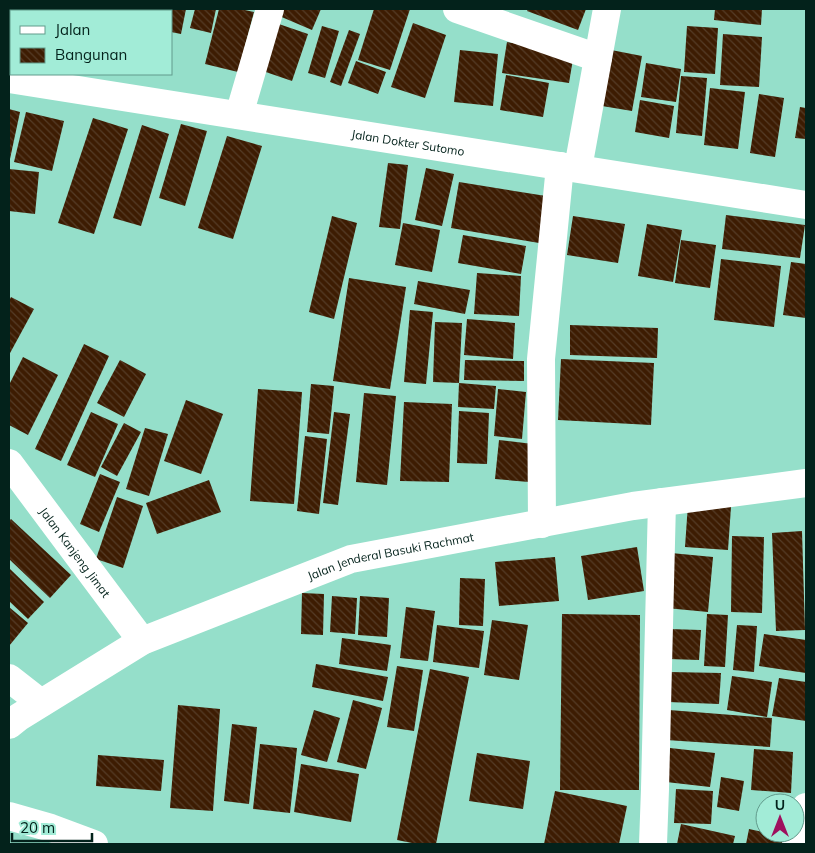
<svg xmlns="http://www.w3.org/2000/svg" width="815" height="853" font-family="Mulish,sans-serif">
	<defs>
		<pattern id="building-back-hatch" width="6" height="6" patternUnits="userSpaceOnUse" patternTransform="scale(1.25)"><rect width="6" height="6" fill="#3d1c02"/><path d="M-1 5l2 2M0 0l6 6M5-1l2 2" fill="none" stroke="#553c27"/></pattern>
	</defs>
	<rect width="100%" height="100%" fill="#95dfca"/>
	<!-- building -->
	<g fill="url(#building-back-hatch)">
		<path d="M9,9h13l-1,2h-10v14h-2z"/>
		<path d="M40,9h30l-1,2h-30z"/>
		<path d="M72,9h35l-1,2h-27z"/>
		<path d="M116,9h32l-1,2h-32z"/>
		<path d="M158,9h28l-5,25 -10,-2v-21h-13z"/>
		<path d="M195,9h21l-5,24 -21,-5z"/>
		<path d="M219,9h21l14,3 -16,60 -33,-8z"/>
		<path d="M279,9h42l-9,21 -35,-15z"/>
		<path d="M374,9h36l-20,61 -32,-10z"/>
		<path d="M528,9h58l-8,21 -51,-19z"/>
		<path d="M715,9h47l-1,16 -47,-5z"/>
		<path d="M273,22l35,12 -16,47 -35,-12z"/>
		<path d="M413,23l33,12 -21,63 -34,-11z"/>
		<path d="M322,26l17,5 -14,47 -17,-5z"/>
		<path d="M687,26l31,2 -3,46 -31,-2z"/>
		<path d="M349,30l11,4 -19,52 -11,-4z"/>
		<path d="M723,34l39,3 -3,50 -39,-2z"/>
		<path d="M507,42l67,11 -5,30 -67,-10z"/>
		<path d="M606,49l36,7 -10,55 -36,-6z"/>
		<path d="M460,50l38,4 -5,52 -39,-4z"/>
		<path d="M356,61l30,11 -8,22 -30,-11z"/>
		<path d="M646,63l35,6 -5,33 -35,-5z"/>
		<path d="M506,75l43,8 -6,34 -43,-7z"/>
		<path d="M681,76l26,2 -5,58 -26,-3z"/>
		<path d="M710,88l35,4 -7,57 -34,-4z"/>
		<path d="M759,94l25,4 -9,59 -25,-4z"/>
		<path d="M640,100l34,6 -5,32 -34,-6z"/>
		<path d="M800,107l6,1v31l-11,-1z"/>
		<path d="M9,109l11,3 -10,47h-1z"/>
		<path d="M26,112l38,9 -12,50 -38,-9z"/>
		<path d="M93,118l35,11 -34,105 -36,-11z"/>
		<path d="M181,124l26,7 -22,75 -26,-8z"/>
		<path d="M142,125l27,9 -28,92 -28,-8z"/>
		<path d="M227,136l35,10 -29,93 -35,-11z"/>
		<path d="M388,163l20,2 -8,64 -21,-2z"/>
		<path d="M426,168l28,6 -12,52 -27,-6z"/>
		<path d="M9,169l30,3 -4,42 -26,-3z"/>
		<path d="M459,182l87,14 -7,47 -88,-15z"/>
		<path d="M726,215l79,10 -5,33 -78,-9z"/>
		<path d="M332,216l25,7 -23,96 -25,-7z"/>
		<path d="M573,216l52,8 -7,39 -51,-8z"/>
		<path d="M403,223l37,7 -8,42 -37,-7z"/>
		<path d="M647,224l35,6 -9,52 -35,-6z"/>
		<path d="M463,235l63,11 -5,28 -63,-11z"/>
		<path d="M681,240l35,5 -6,43 -35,-5z"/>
		<path d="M721,259l60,7 -7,61 -60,-7z"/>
		<path d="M791,262l15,2v54l-23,-3z"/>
		<path d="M477,273l44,3 -2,40 -45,-2z"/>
		<path d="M349,278l57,9 -16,102 -57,-8z"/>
		<path d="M418,281l52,9 -5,24 -51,-10z"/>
		<path d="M11,297l23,12 -25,46v-54z"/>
		<path d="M410,310l23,2 -7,72 -22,-2z"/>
		<path d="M467,319l48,4 -2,36 -49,-4z"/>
		<path d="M435,322l27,1 -3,60 -26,-1z"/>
		<path d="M570,325l88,3 -1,30 -87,-3z"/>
		<path d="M84,344l25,12 -48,105 -26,-12z"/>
		<path d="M23,357l35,18 -30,60 -19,-10v-40z"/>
		<path d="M561,359l93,4 -3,62 -93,-5z"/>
		<path d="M120,360l26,14 -22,43 -27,-14z"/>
		<path d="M465,360l59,1v20l-60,-1z"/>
		<path d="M459,383l37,3 -2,23 -36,-2z"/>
		<path d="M311,384l23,2 -5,48 -22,-2z"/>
		<path d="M258,389l44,3 -8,112 -44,-3z"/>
		<path d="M498,389l28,3 -4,47 -28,-3z"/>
		<path d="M364,393l32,3 -9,89 -31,-3z"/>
		<path d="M186,400l37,14 -22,60 -37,-13z"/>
		<path d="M404,402l48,2 -3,78 -49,-1z"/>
		<path d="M459,411l30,2 -2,51 -30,-1z"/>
		<path d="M91,412l27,12 -23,53 -28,-12z"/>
		<path d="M334,412l16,2 -12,91 -15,-2z"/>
		<path d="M124,423l17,9 -24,44 -16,-9z"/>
		<path d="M145,428l23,6 -19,62 -23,-7z"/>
		<path d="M305,436l22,3 -8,75 -22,-3z"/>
		<path d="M499,440l34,4 -4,38 -34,-3z"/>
		<path d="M100,474l20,8 -21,50 -19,-8z"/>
		<path d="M209,480l12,32 -64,22 -11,-31z"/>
		<path d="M117,497l26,9 -20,62 -27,-9z"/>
		<path d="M688,504l43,3 -3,43 -43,-3z"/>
		<path d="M11,519l60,56 -21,23 -41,-39v-38z"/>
		<path d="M802,531l3,99 -29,1 -4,-98z"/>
		<path d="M732,536l32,1 -2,76 -31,-1z"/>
		<path d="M637,547l7,44 -56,9 -7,-44z"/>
		<path d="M671,553l42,4 -5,55 -42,-4z"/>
		<path d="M555,557l4,44 -60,5 -4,-44z"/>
		<path d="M9,568l35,34 -16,17 -19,-18z"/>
		<path d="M460,578l25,1 -2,47 -24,-1z"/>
		<path d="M302,593l22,1 -1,41 -22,-1z"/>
		<path d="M332,596l25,2 -2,36 -25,-2z"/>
		<path d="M360,596l29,2 -2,39 -29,-2z"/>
		<path d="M9,607l19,16 -19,23z"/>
		<path d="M406,607l29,4 -7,50 -28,-3z"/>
		<path d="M562,614l78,1 -1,175h-79z"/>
		<path d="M707,614l21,1 -3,52 -21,-1z"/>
		<path d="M492,620l36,5 -9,55 -35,-5z"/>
		<path d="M437,625l47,6 -5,37 -46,-6z"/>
		<path d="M737,625l20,1 -3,46 -21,-2z"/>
		<path d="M669,629l32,1 -2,30 -31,-1z"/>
		<path d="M764,634l42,6v33l-47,-7z"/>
		<path d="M342,638l49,7 -4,26 -48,-7z"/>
		<path d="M316,664l72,13 -5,24 -71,-14z"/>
		<path d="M397,666l26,4 -9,61 -27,-4z"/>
		<path d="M430,669l39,8 -33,167h-19l-20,-4z"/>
		<path d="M669,672l52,1 -2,31 -51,-2z"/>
		<path d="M732,676l40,6 -5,35 -40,-7z"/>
		<path d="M779,678l27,4v39l-34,-5z"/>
		<path d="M353,700l29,8 -16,61 -29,-7z"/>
		<path d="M178,705l42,4 -7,102 -43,-3z"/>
		<path d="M314,710l26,8 -13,44 -26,-7z"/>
		<path d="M669,710l103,8 -2,29 -104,-7z"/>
		<path d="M232,724l25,3 -8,77 -25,-3z"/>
		<path d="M260,744l37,4 -7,65 -37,-4z"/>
		<path d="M670,748l45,5 -5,34 -44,-5z"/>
		<path d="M754,749l39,3 -2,41 -40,-3z"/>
		<path d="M477,753l53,8 -7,48 -54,-8z"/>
		<path d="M98,755l66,5 -3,31 -65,-5z"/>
		<path d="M301,764l58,10 -8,48 -57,-10z"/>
		<path d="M721,777l23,4 -5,30 -22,-4z"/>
		<path d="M676,789l37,2 -2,33 -37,-1z"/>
		<path d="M555,791l72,15 -8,38h-75z"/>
		<path d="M681,824l54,12 -2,8h-56z"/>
		<path d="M749,829l38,8 -1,7h-40z"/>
	</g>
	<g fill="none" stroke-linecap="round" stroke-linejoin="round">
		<!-- minor -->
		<g stroke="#fff" stroke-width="28">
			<path d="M457,9l141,49"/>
			<path d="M239,115l31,-106"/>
			<path d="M578,168l29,-159"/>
			<path id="s1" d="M9,463l133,178"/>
			<path d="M542,524l-1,-165 19,-193"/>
			<path d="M9,678l32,25"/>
			<path d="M653,844l2,-55 7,-287"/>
			<path d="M796,844l10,-37"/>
		</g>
		<!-- major -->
		<g stroke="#fff" stroke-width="28">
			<path id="s2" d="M9,79l797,126"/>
			<path id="s3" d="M9,725l10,-8 123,-76 209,-82 282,-53 173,-23"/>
		</g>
		<!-- highway -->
		<path stroke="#fff" stroke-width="28" d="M9,816l42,12 43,16"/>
	</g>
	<g text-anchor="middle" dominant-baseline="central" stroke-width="5" stroke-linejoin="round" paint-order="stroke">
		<!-- street labels -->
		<g font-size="12" fill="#03221b" stroke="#a2ecd7">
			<text stroke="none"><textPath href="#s2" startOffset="404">Jalan Dokter Sutomo</textPath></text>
			<text stroke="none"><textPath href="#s1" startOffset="111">Jalan Kanjeng Jimat</textPath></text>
			<text stroke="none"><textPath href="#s3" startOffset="421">Jalan Jenderal Basuki Rachmat</textPath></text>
		</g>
	</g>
	<!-- border -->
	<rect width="815" height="853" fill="none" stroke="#03221b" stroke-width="20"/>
	<!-- legend -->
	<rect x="10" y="10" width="162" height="65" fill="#a2ecd7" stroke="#629b8c"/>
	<rect x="20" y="26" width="25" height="8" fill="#ffffff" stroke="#629b8c"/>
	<text x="55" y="35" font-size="15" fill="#03221b">Jalan</text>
	<rect x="20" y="48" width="25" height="15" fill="url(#building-back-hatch)" stroke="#629b8c"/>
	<text x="55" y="60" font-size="15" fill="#03221b">Bangunan</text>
	<!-- north arrow -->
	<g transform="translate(780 818)"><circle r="24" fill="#a2ecd7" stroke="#629b8c"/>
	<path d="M0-4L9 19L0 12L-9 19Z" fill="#9e115e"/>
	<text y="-8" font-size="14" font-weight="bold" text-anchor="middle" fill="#03221b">U</text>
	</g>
	<!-- scale -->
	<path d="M12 833v8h80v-8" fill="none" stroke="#03221b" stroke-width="2.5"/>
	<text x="20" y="833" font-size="15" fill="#03221b" stroke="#a2ecd7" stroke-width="4" paint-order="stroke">20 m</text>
</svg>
